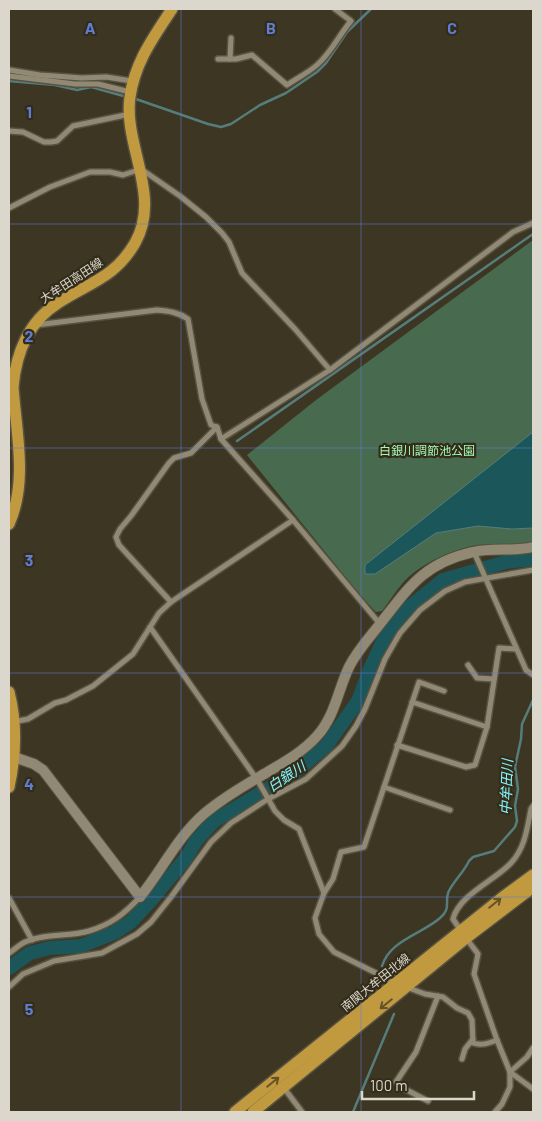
<svg xmlns="http://www.w3.org/2000/svg" width="542" height="1121" font-family="Barlow,'Noto Sans JP',sans-serif">
	<rect width="100%" height="100%" fill="#3d3623"/>
	<!-- green -->
	<path fill="#486b4f" d="M533,240v303c-20,5 -41,-1 -61,3 -23,5 -54,19 -70,38 -7,8 -13,18 -20,27l-6,1 -17,-18 -112,-139 69,-55z"/>
	<!-- water -->
	<path fill="#1b565a" stroke="#557d7c" d="M533,432v96l-21,1 -34,-3 -42,7 -61,41h-10v-9z"/>
	<g fill="none" stroke-linecap="round" stroke-linejoin="round">
		<!-- stream -->
		<g stroke="#557d7c" stroke-width="2.5">
			<path d="M9,81l46,4 22,5 14,-3 36,10"/>
			<path d="M133,98l75,26 13,3 10,-3 29,-19 26,-12 31,-21 9,-9 21,-31 24,-23"/>
			<path d="M237,441l296,-207"/>
			<path d="M382,966c8,-26 40,-32 58,-48 11,-9 5,-15 8,-25 4,-10 16,-21 21,-32l4,-4 21,-6 21,-24 2,-6 -2,-15 3,-17 -3,-22 6,-28 1,-15 11,-24"/>
			<path d="M353,1112l41,-98"/>
		</g>
		<!-- river -->
		<path stroke="#1b565a" stroke-width="14" d="M9,968l21,-15 20,-5 31,-2 33,-13 17,-11 22,-24 33,-40 10,-17 18,-20 80,-48 33,-28 31,-44 12,-32 14,-30 23,-30 36,-29 63,-18 27,-3"/>
		<defs>
			<g id="street">
				<path d="M218,59h18l16,-4 35,30c10,-7 21,-12 30,-20 14,-12 22,-30 34,-44l-16,-12"/>
				<path d="M230,59l1,-21"/>
				<path d="M9,70l31,5 42,3 24,-1 26,4"/>
				<path d="M9,76l66,8h23l32,8"/>
				<path d="M9,131l14,1 21,10h7l6,-1 16,-15 57,-12"/>
				<path d="M9,208l41,-21 40,-15h20l13,3 18,-6 39,27 26,21 16,16 7,9 13,31 53,56 35,41 -109,69"/>
				<path d="M36,325l121,-15c11,1 21,2 31,9l14,80 9,26 6,2 4,12 72,81 87,104"/>
				<path d="M330,370l183,-138 20,-9"/>
				<path d="M474,552l52,118 7,5"/>
				<path d="M171,602l-52,-57 -3,-8 4,-8 11,-13 38,-53 5,-5 17,-5 26,-26"/>
				<path d="M150,627l108,154 17,30 9,9 15,9 25,64"/>
				<path d="M468,665l9,13 17,1"/>
				<path d="M412,702l75,25"/>
				<path d="M13,722l15,-3 27,-16 11,-3 27,-14 40,-32 26,-41 12,-11 122,-82"/>
				<path d="M397,745l69,22 9,-2 12,-38 12,-79 17,1"/>
				<path d="M384,787l66,23"/>
				<path d="M9,898l23,42"/>
				<path d="M461,931l-8,-12c6,-24 41,-38 58,-56 14,-15 16,-34 20,-54l2,-3"/>
				<path d="M466,938l12,16 -4,20 23,66 13,32v15l-8,17 -7,8"/>
				<path d="M9,953c5,-3 10,-8 16,-11 20,-9 44,-5 64,-11 23,-7 35,-17 51,-34"/>
				<path d="M396,983l-62,-31 -15,-18 -4,-16 9,-25 9,-14 8,-27 23,-5 55,-165 25,9"/>
				<path d="M9,987l14,-13 31,-13 48,-8 35,-19 14,-12 20,-25 40,-55 20,-19 37,-24 38,-20 36,-33 14,-20 9,-17 20,-50 15,-26 20,-23 25,-19 20,-9 68,-12"/>
				<path d="M406,987l19,7 18,3 14,11 11,5 4,7 1,23c9,3 16,0 24,-3"/>
				<path d="M462,1059l3,-10 8,-10"/>
				<path d="M510,1072l17,-15 6,-9"/>
				<path d="M510,1072l23,17"/>
				<path d="M284,1088l18,24"/>
				<path d="M428,1101l-27,-14 -5,-5 20,-30 22,-56"/>
			</g>
			<path id="secondary" d="M14,757l20,7 9,6 97,127c22,-27 38,-61 65,-84 17,-14 35,-25 54,-36 20,-12 42,-23 58,-41 18,-20 21,-46 32,-69 8,-16 20,-29 31,-43 29,-37 44,-61 93,-72 20,-5 42,0 60,-5"/>
			<g id="primary">
				<path d="M9,524c19,-42 7,-93 4,-137 3,-34 16,-66 45,-84 30,-20 57,-25 77,-60 27,-47 -12,-99 -5,-146 5,-35 23,-59 42,-88"/>
				<path d="M9,692c8,31 7,63 0,95"/>
				<path d="M235,1112l268,-215 30,-22"/>
				<path d="M253,1112l213,-174 67,-51"/>
			</g>
		</defs>
		<!-- street casing -->
		<use href="#street" stroke="#575241" stroke-width="8"/>
		<!-- secondary casing -->
		<use href="#secondary" stroke="#575241" stroke-width="12"/>
		<!-- primary casing -->
		<use href="#primary" stroke="#575241" stroke-width="14"/>
		<!-- street -->
		<use href="#street" stroke="#918974" stroke-width="5"/>
		<!-- secondary -->
		<use href="#secondary" stroke="#918974" stroke-width="10"/>
		<!-- primary -->
		<use href="#primary" stroke="#c19a40" stroke-width="11"/>
	</g>
	<!-- one-way arrows -->
	<defs><path id="oneway-shaft" d="M-6 0H5M1.5-3L5.5 0L1.5 3" fill="none" stroke-width="1.6" stroke-linecap="round" stroke-linejoin="round" transform="scale(1.25)"/></defs>
	<g stroke="#655227">
		<use href="#oneway-shaft" transform="translate(495 903) rotate(-39)"/>
		<use href="#oneway-shaft" transform="translate(386 1004) rotate(141)"/>
		<use href="#oneway-shaft" transform="translate(273 1082) rotate(-39)"/>
	</g>
	<!-- grid -->
	<path fill="none" stroke="#607ed4" stroke-width="1" stroke-opacity="0.55" d="M181,9v1103M361,9v1103M9,224h524M9,448h524M9,673h524M9,897h524"/>
	<g text-anchor="middle" dominant-baseline="central" stroke-width="4.5" stroke-linejoin="round" paint-order="stroke">
		<!-- street labels -->
		<g font-size="12" fill="#dbd7cc" stroke="#332c1a">
			<text transform="translate(71 280) rotate(-33)">大牟田高田線</text>
			<text transform="translate(375 982) rotate(-39)">南関大牟田北線</text>
		</g>
		<!-- park labels -->
		<g font-size="12" fill="#a3fbb4" stroke="#332c1a">
			<text x="427" y="450">白銀川調節池公園</text>
		</g>
		<!-- water labels -->
		<g font-size="14" font-style="italic" fill="#83f4fc" stroke="#332c1a">
			<text transform="translate(286 776) rotate(-34)">白銀川</text>
			<text transform="translate(506 787) rotate(-88)">中牟田川</text>
		</g>
	</g>
	<g font-size="16" text-anchor="middle" font-weight="bold" fill="#607ed4" stroke="#332c1a" stroke-width="4.5" stroke-linejoin="round" paint-order="stroke">
		<text x="90" y="34">A</text>
		<text x="271" y="34">B</text>
		<text x="452" y="34">C</text>
		<text x="29" y="118">1</text>
		<text x="29" y="342">2</text>
		<text x="29" y="566">3</text>
		<text x="29" y="790">4</text>
		<text x="29" y="1015">5</text>
	</g>
	<!-- border -->
	<rect width="542" height="1121" fill="none" stroke="#dbd7cc" stroke-width="20"/>
	<!-- scale -->
	<path d="M362 1091v8h112v-8" fill="none" stroke="#dbd7cc" stroke-width="2.5"/>
	<text x="370" y="1091" font-size="15" fill="#dbd7cc" stroke="#332c1a" stroke-width="4" paint-order="stroke">100 m</text>
</svg>
